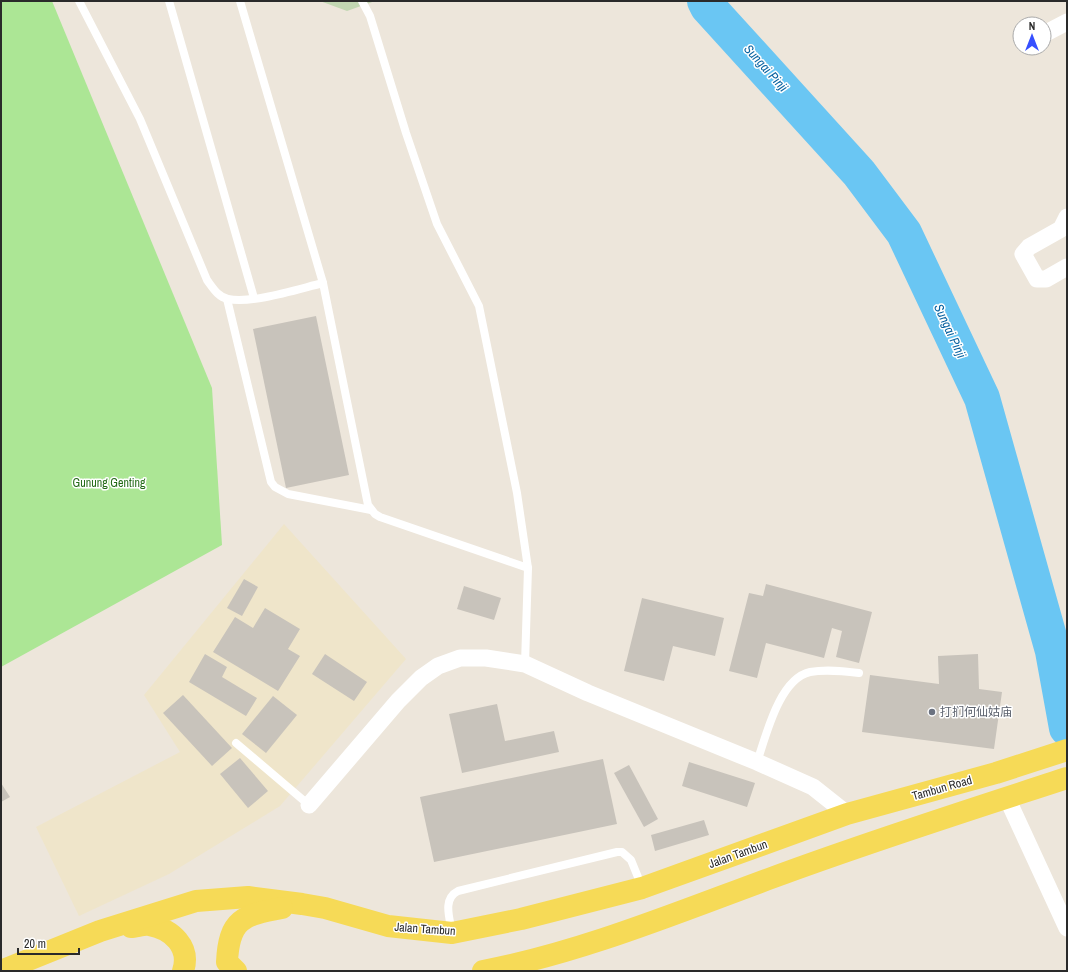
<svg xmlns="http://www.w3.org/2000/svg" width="1068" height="972" font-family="'Archivo Narrow','Noto Sans SC',sans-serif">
	<rect width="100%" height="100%" fill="#ede6db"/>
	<!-- education -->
	<path fill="#efe5ca" d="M284,524l122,135 -126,147 -111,68 -90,42 -43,-89 144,-75 -36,-57z"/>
	<!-- green -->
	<path fill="#ace695" d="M1,1h51l160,387 10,157 -221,122z"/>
	<!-- cemetery -->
	<path fill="#c2d7b2" d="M320,1h55l-28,10z"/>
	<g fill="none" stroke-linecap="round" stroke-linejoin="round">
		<!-- stream -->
		<path stroke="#6ac6f3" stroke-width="6" d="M1061,696l6,-13"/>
		<!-- river -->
		<path stroke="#6ac6f3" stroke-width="36" d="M705,1l3,6 151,166 45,60 78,165 71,253 14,77"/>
	</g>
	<!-- building -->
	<g fill="#c8c3bb">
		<path d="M316,316l33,159 -63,13 -33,-159z"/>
		<path d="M244,579l14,8 -16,29 -15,-8z"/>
		<path d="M766,584l106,28 -13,51 -23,-6 6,-26 -10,-3 -8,30 -58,-15 -9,35 -28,-7 20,-78 14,3z"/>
		<path d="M464,586l37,12 -7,22 -37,-11z"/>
		<path d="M642,598l82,20 -9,38 -42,-10 -9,35 -40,-10z"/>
		<path d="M265,608l35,21 -12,20 12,7 -22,35 -65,-39 22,-35 18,11z"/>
		<path d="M205,654l22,13 -5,10 35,21 -11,18 -57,-34z"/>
		<path d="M325,654l42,28 -13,19 -42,-27z"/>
		<path d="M978,654l1,35 23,3 -8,57 -132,-17 8,-57 69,9 -1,-28z"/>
		<path d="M183,695l49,53 -20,18 -49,-53z"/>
		<path d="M273,696l24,19 -31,38 -24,-19z"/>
		<path d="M497,704l8,37 49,-10 5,21 -97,21 -13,-59z"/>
		<path d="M240,758l28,33 -20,17 -28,-34z"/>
		<path d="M603,759l14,65 -183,38 -14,-65z"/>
		<path d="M689,762l66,21 -8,24 -65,-21z"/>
		<path d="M629,765l29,54 -14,8 -30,-54z"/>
		<path d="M1,783l9,14 -9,5z"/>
		<path d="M704,820l5,15 -54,16 -4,-16z"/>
	</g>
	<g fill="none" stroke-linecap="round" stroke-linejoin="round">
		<!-- service -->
		<g stroke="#fff" stroke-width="8">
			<path d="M79,1l61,118 67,161c6,8 11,17 21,19 24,5 70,-10 95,-16"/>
			<path d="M169,1l85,297"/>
			<path d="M240,1l83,282 45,222 7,9 5,3 148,51"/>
			<path d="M362,1l8,15 36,117 31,91 42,82 38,187 11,75 -3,96"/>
			<path d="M227,299l44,183 4,5 13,7 83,16"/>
			<path d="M236,743l73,62"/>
			<path d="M757,762c9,-26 22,-83 53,-90 16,-3 33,-1 49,1"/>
			<path d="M452,932c-2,-13 -10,-33 6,-41l159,-39h5l9,8 11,27"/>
		</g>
		<!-- minor -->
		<g stroke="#fff" stroke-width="17">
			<path d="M1044,34l23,-12"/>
			<path d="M1067,217l-6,12 -32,18 -6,7 14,25h9l21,-12"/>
			<path d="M1007,798l60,130"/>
			<path d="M309,805l89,-104 23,-23 17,-12 22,-8h26l39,6 63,29 169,69 56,25 34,27"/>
		</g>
		<!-- primary -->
		<g stroke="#f6da57" stroke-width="22">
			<path d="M131,927c5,0 13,-3 18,-2 23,4 42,22 34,46"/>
			<path d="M1,971l99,-40 96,-30 52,-4 54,7 23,4 63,18 64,7 69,-14 121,-31 205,-74 149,-41 71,-23"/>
			<path d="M236,971l-9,-9c2,-43 16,-47 55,-54"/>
			<path d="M483,971c97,-18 198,-60 291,-94 97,-36 195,-67 293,-99"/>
		</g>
	</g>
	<!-- markers -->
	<circle fill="#6b7280" stroke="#fff" stroke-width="1.5" cx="932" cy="712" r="4"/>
	<g text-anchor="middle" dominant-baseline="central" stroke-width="3" stroke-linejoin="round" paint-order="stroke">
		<!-- park labels -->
		<g font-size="12" fill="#236a17" stroke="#fff">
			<text x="109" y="483">Gunung Genting</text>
		</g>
		<!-- worship labels -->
		<g font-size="12" fill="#5b616d" stroke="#fff" text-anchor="start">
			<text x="940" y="712">打扪何仙姑庙</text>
		</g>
		<!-- street labels -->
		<g font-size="12" fill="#2a2a2a" stroke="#fff">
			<text transform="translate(942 788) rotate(-16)">Tambun Road</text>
			<text transform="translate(738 854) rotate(-20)">Jalan Tambun</text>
			<text transform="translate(425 929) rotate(4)">Jalan Tambun</text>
		</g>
		<!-- water labels -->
		<g font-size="13" font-style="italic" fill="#0862a0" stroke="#fff">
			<text transform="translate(766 68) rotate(48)">Sungai Pinji</text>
			<text transform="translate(950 331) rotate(65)">Sungai Pinji</text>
		</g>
	</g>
	<!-- border -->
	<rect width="1068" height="972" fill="none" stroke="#2a2a2a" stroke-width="4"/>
	<!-- north arrow -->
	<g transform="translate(1032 36)"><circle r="19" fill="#ffffff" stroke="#aaaaaa"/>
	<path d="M0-3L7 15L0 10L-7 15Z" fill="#364fff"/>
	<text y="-6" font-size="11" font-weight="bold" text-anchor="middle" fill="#2a2a2a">N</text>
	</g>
	<!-- scale -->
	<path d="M18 948v6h61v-6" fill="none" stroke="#2a2a2a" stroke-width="2"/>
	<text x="24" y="948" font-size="12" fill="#2a2a2a" stroke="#ffffff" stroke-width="3" paint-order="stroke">20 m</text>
</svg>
